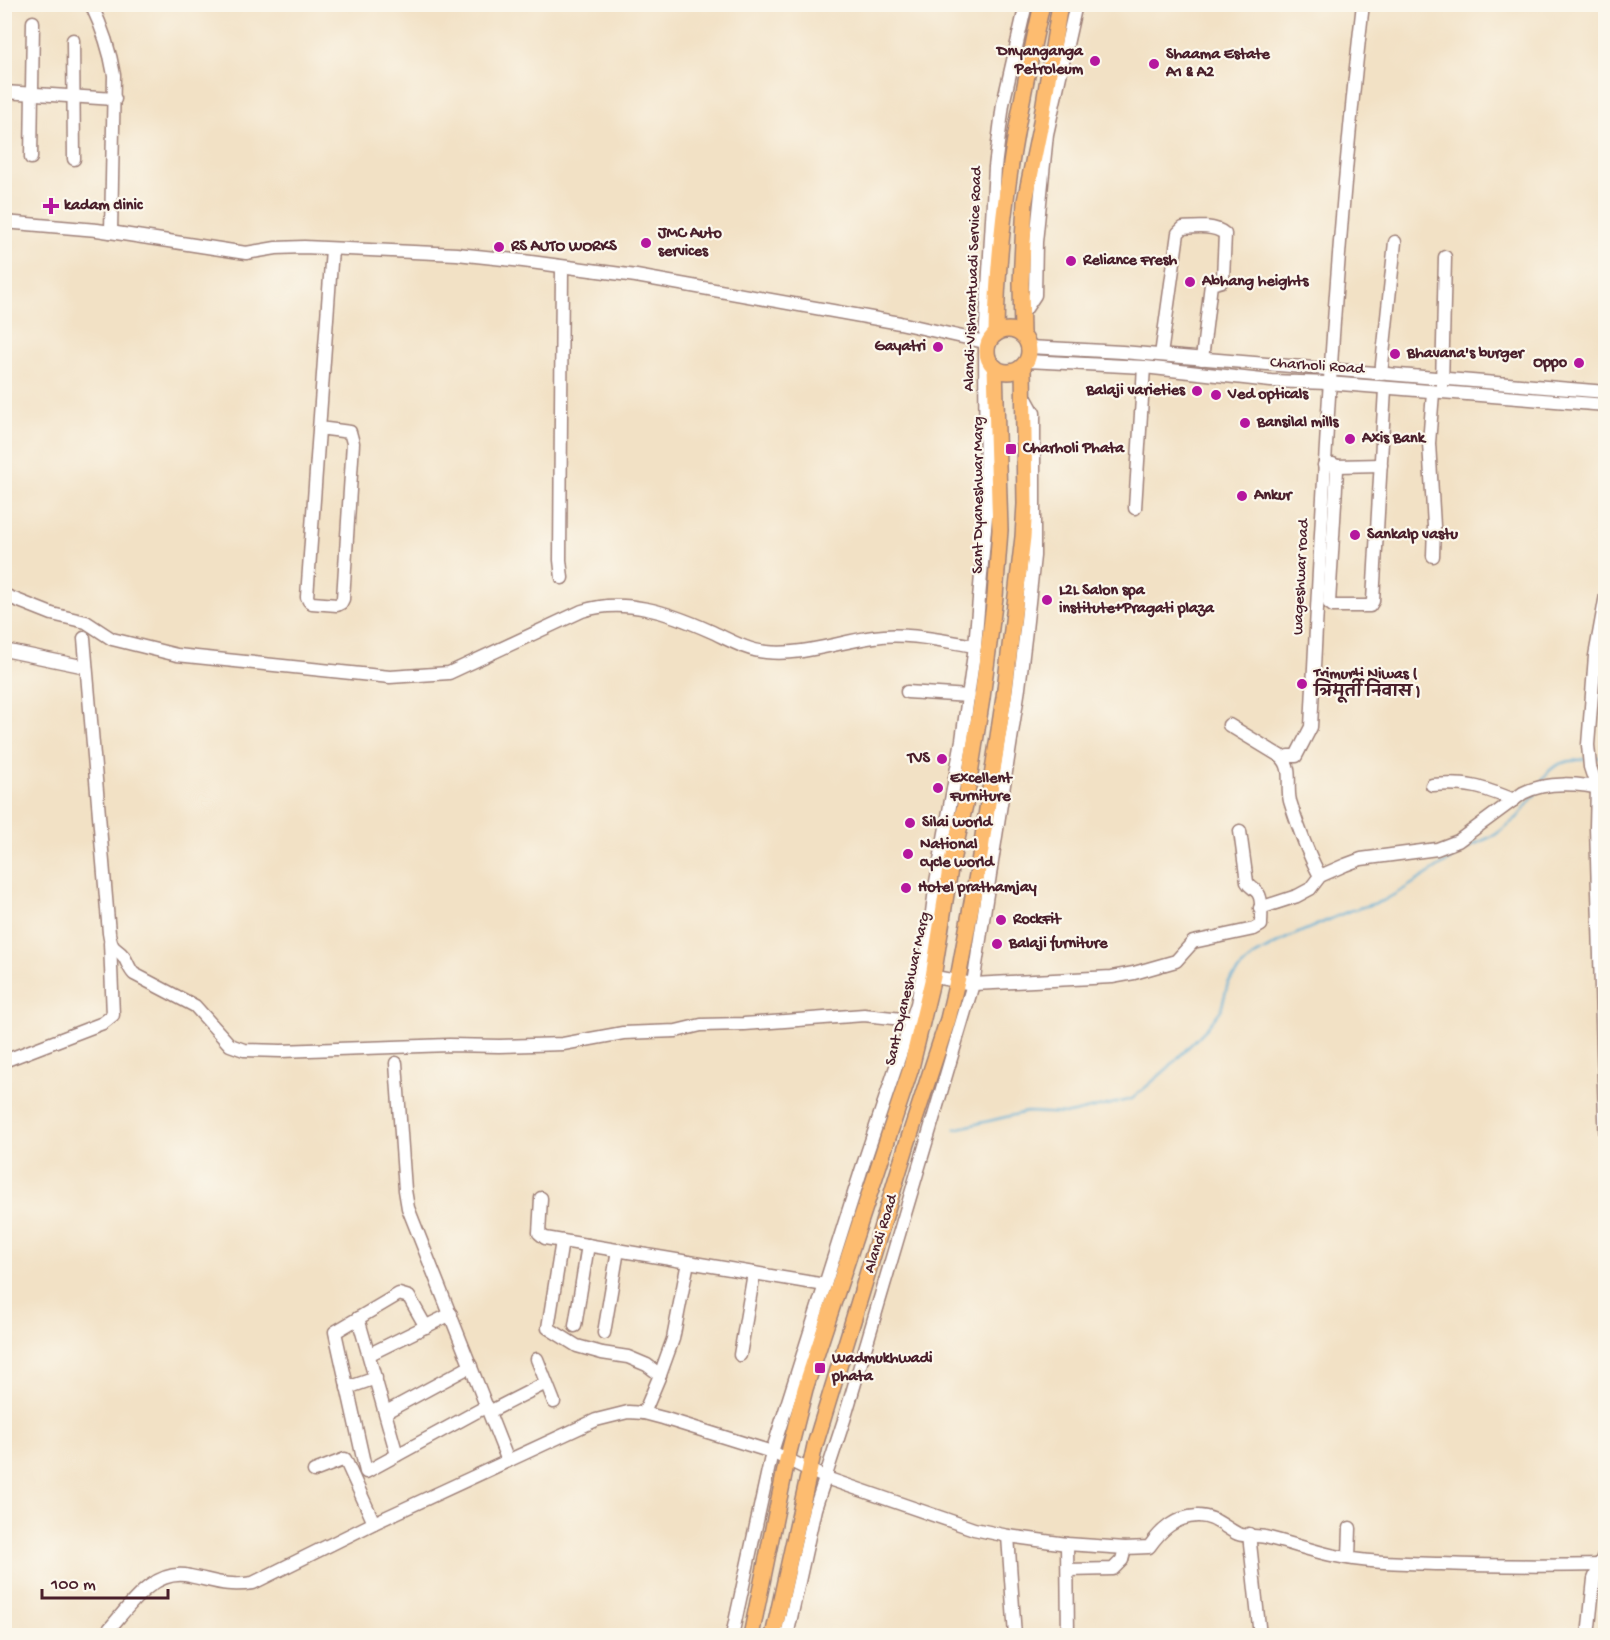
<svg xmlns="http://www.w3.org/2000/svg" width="1610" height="1640" font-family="'Gochi Hand','Playpen Sans Deva',sans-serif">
	<rect width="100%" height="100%" fill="#fbf7ec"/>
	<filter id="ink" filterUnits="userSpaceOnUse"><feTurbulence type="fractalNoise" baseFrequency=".0167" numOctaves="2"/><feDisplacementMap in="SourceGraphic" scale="12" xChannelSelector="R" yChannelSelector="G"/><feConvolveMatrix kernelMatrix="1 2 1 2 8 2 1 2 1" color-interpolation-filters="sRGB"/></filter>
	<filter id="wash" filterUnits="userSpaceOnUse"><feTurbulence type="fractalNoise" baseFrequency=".008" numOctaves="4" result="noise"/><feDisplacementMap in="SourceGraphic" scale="24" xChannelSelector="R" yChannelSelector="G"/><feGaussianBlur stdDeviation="1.35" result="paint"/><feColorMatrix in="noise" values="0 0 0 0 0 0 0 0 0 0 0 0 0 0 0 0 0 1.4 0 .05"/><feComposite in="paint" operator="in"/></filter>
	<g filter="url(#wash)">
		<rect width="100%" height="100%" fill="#f2e1c5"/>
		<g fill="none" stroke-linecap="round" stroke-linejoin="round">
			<!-- stream -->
			<g stroke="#5aacd5" stroke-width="2">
				<path d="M1593,758l13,-1"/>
				<path d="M1542,781c10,-19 24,-20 43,-22"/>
				<path d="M955,1129l72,-17 42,2 63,-15 36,-31 39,-40 14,-18 7,-27 10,-12 16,-15 33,-18 62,-27 34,-10 21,-12 71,-45 20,-9 23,-18 19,-25"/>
			</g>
		</g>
	</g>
	<g filter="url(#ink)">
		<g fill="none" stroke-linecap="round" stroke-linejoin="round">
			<defs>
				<g id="minor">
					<path d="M91,4c11,23 19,46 23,71l-3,157"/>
					<path d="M73,40l1,119"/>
					<path d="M4,92l111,7"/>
					<path d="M31,158l2,-136"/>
					<path d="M4,222l93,8 149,23 30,-5 28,-1 153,7 66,7 113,15 264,47 89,20"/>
					<path d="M1021,316l14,-21 1,-53 11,-108 29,-130"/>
					<path d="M1029,347l93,5 484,40"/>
					<path d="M1161,355l17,-122 5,-5c13,-1 32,-3 42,6l-2,44 -1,3 -11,3 -9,75"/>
					<path d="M1027,361l117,6 127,14 57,2 278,22"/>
					<path d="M1381,374l14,-132"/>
					<path d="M1442,386l3,-129"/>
					<path d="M1433,393l-4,50 5,83 -1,30"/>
					<path d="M319,428l31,4 3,11 -10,156 -2,4 -4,2 -25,-2 -3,-2 -2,-4 25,-348"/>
					<path d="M1324,465l9,-1 4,2v4l-8,133 4,3h37l3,-5 12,-212"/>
					<path d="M1337,466l44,-1"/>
					<path d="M1135,508l9,-141"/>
					<path d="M562,578l-2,-18 2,-293"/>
					<path d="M4,595l48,19 34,8 26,17 65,16 213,22 59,-4 133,-62c42,-14 88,2 128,20 18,8 36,19 56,21 36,4 72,-10 108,-15 33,-5 69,4 101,9"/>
					<path d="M1606,595l-11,61 -7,89 2,22 7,21 -1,39 10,322"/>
					<path d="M84,638l25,295c3,20 7,13 15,24 4,6 5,12 10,17l61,32 35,39 14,5 37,1 168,-6 50,1 64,-2 60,-11 53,-2 25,-6 43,-1 120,-9 48,5"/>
					<path d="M4,650l82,17"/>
					<path d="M907,692l62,4"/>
					<path d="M1229,725l51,31c14,11 6,29 10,45 8,26 17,51 30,75"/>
					<path d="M1284,759l4,-3h8l15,-29c12,-241 24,-483 52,-723"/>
					<path d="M1432,785c35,-3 50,2 82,15"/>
					<path d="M1260,908l37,-12 13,-7 10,-13 25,-11 16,-6 76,-10 21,-8 65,-48c24,-12 58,-10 83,-3"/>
					<path d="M924,975l49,9 139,-7 22,-4 42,-12 17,-19 61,-13 7,-4c0,-8 2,-25 -3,-32 -4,-5 -8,-5 -11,-11l-7,-51"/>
					<path d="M4,1061l99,-38 10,-8 -3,-72"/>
					<path d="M396,1063l9,127 3,18 100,253"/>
					<path d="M541,1198l-2,35 6,5 280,47"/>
					<path d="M562,1241l-14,87 29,18 25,7 26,4 19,8 13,10 -16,38"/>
					<path d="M358,1318l39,137"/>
					<path d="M575,1326l13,-81"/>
					<path d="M426,1327l-17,-30 -10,-3 -64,38 31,140 121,-66"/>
					<path d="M604,1333l14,-83"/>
					<path d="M370,1354l81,-40"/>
					<path d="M740,1355l14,-82"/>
					<path d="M537,1359l17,43"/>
					<path d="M660,1375l13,-36 15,-77"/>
					<path d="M347,1388l29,-10"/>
					<path d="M386,1412l85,-46"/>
					<path d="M489,1412l57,-29"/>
					<path d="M314,1471l31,-12 29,64"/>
					<path d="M1249,1534l11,102"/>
					<path d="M1008,1536l7,100"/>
					<path d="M1067,1544l1,92"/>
					<path d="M1349,1558l1,-30"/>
					<path d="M1068,1570l45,-1 9,-9 3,-12"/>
					<path d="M103,1636c23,-24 48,-69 87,-60 25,5 36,11 63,7l121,-60 222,-103 32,-8 16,1 19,5 109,34 54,26 148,51 34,7 59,8 58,4 24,-1c12,-17 26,-30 48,-31 16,-1 27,11 41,18 8,3 19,1 27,3 22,5 44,13 66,18 36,8 73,8 110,9 55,2 110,2 165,1"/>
					<path d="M732,1636l40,-184 89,-281 56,-167 10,-54 9,-68 26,-142 13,-94 11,-130 -1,-174 10,-175 8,-63 23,-100"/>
					<path d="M787,1636l28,-127 29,-89 129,-436 46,-296 7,-58 8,-74v-143l-10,-18"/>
					<path d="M1588,1636l6,-57 12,-29"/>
				</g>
				<g id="major">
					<circle cx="1008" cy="351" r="21"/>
					<path d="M996,334c1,-112 22,-221 46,-330"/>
					<path d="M1022,335l-1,-52 4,-82 15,-73 20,-124"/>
					<path d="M751,1636l36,-176 18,-71 106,-321 22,-91 17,-108 15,-64 17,-107 13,-101 5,-67 -5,-163"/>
					<path d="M773,1636l42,-191 92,-301 41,-125 11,-46 19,-104 26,-172 19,-160 2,-33 -2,-138"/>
				</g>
			</defs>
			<!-- minor casing -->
			<use href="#minor" stroke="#9e8078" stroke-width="15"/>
			<!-- major casing -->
			<use href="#major" stroke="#9e8078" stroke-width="18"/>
			<!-- minor -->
			<use href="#minor" stroke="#fff" stroke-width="12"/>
			<!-- major -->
			<use href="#major" stroke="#fdbc70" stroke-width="15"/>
		</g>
	</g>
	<!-- markers -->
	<g fill="#b5179e" stroke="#fbf7ec" stroke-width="2">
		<circle cx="1095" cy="61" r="6"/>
		<circle cx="1154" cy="64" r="6"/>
		<path d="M48 197h6v6h6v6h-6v6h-6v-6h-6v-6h6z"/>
		<circle cx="646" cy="243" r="6"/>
		<circle cx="499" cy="247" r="6"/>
		<circle cx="1071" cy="261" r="6"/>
		<circle cx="1190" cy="282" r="6"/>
		<circle cx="938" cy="347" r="6"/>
		<circle cx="1395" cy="354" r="6"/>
		<circle cx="1579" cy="363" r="6"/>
		<circle cx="1197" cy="391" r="6"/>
		<circle cx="1216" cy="395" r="6"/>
		<circle cx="1245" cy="423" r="6"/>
		<circle cx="1350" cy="439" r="6"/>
		<rect x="1005" y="443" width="12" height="12" rx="3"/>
		<circle cx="1242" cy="496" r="6"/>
		<circle cx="1355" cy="535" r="6"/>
		<circle cx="1047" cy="600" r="6"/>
		<circle cx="1302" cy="684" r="6"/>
		<circle cx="942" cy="759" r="6"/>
		<circle cx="938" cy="788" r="6"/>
		<circle cx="910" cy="823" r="6"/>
		<circle cx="908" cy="854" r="6"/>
		<circle cx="906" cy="888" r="6"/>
		<circle cx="1001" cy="920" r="6"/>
		<circle cx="997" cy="944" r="6"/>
		<rect x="814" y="1362" width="12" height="12" rx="3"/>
	</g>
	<g text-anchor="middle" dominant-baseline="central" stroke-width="4.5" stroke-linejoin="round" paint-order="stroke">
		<!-- poi labels -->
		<g font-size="16" font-weight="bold" fill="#4a1f2b" stroke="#fbf7ec" text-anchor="start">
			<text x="1083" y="52" text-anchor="end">Dnyanganga<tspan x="1083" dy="18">Petroleum</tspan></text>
			<text x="1166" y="55">Shaama Estate<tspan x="1166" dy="18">A1 &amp; A2</tspan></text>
			<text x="64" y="206">kadam clinic</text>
			<text x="658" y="234">JMC Auto<tspan x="658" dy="18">services</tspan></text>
			<text x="511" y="247">RS AUTO WORKS</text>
			<text x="1083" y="261">Reliance Fresh</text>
			<text x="1202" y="282">Abhang heights</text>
			<text x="926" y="347" text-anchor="end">Gayatri</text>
			<text x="1407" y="354">Bhavana's burger</text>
			<text x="1567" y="363" text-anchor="end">Oppo</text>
			<text x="1185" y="391" text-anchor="end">Balaji varieties</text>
			<text x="1228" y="395">Ved opticals</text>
			<text x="1257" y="423">Bansilal mills</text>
			<text x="1362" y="439">Axis Bank</text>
			<text x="1023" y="449">Charholi Phata</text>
			<text x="1254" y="496">Ankur</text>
			<text x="1367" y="535">Sankalp vastu</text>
			<text x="1059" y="591">L2L Salon spa<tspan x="1059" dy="18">institute+Pragati plaza</tspan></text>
			<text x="1314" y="675">Trimurti Niwas (<tspan x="1314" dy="18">त्रिमूर्ती निवास )</tspan></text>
			<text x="930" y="759" text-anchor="end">TVS</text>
			<text x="950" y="779">Excellent<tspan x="950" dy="18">Furniture</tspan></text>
			<text x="922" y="823">Silai world</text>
			<text x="920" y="845">National<tspan x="920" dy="18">cycle world</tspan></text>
			<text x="918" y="888">Hotel prathamjay</text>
			<text x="1013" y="920">RockFit</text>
			<text x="1009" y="944">Balaji furniture</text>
			<text x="832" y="1359">Wadmukhwadi<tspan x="832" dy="18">phata</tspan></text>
		</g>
		<!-- street labels -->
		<g font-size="16" fill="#4a1f2b" stroke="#fbf7ec">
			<text transform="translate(974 279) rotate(-88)">Alandi-Vishrantwadi Service Road</text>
			<text transform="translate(1317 367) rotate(4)">Charholi Road</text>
			<text transform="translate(979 495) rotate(-90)">Sant Dyaneshwar Marg</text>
			<text transform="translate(1302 577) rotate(-87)">wageshwar road</text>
			<text transform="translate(909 989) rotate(-77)">Sant Dyaneshwar Marg</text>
			<text transform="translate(882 1234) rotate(-73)">Alandi Road</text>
		</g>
	</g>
	<!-- margin -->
	<rect width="1610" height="1640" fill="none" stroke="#fbf7ec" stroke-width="24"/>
	<!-- scale -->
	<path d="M42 1589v9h126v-9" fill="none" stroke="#4a1f2b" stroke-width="3"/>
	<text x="51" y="1589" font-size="18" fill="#4a1f2b" stroke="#fbf7ec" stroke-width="4.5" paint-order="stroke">100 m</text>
</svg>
